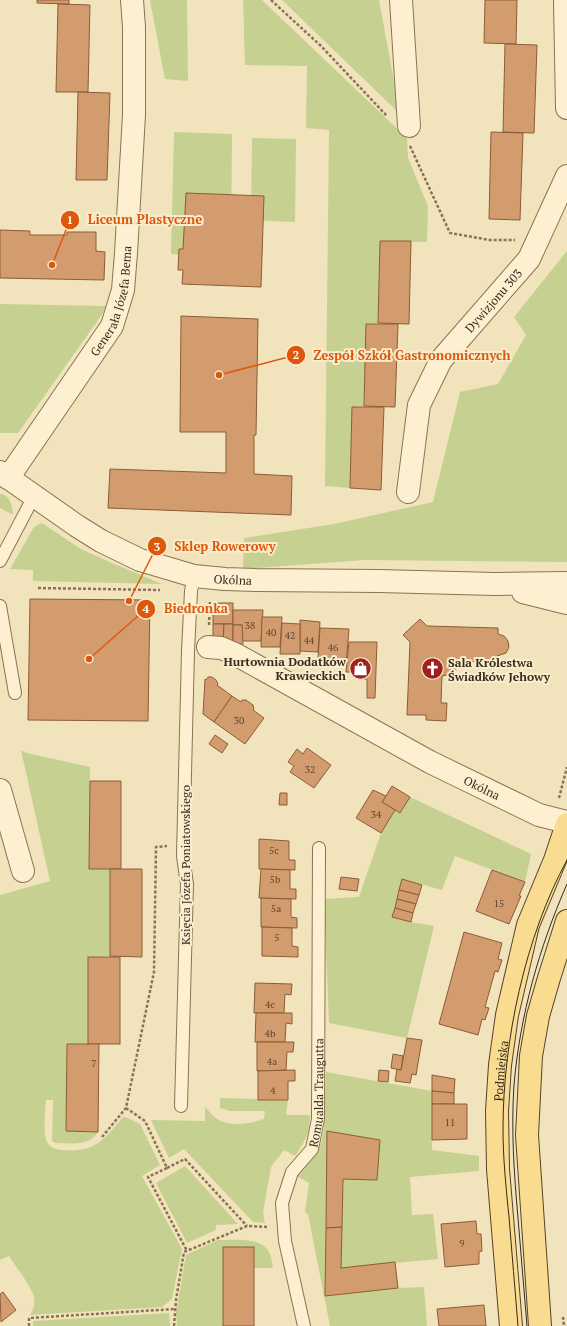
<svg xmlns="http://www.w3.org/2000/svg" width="567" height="1326" font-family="'PT Serif',serif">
	<rect width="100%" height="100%" fill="#f1e4bc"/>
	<!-- green -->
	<g fill="#c6d090">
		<path d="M150,0h37l1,81 -23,-2z"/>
		<path d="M243,0h19l145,138 1,20 20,48 -1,36 -47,-1 -2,82 -12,1 -2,82 -12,1 -2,81 -25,-2 4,-356 -23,-2 1,-62 -62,-1z"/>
		<path d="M282,0h97l21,114z"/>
		<path d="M174,132l58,2 -1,123 -60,-3z"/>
		<path d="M252,138l44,1 -1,83 -44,-2z"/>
		<path d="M567,251v311l-202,-2 -122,9 1,-31 90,-14 99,-22 27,-110 38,-8 28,-49 -12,-18z"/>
		<path d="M0,304l106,2 -5,10 -83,117h-18z"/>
		<path d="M0,494c11,1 12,12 13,21l-13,-7z"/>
		<path d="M42,523l39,26 31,14 50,21 -129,-3v-11l-23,-1 24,-42 5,-3z"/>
		<path d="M21,750l6,3 63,14 -1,101 21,1v87l-22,1v87h-21l-1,87 32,1c-10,15 -26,11 -43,11l-3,-2 1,-41h-7c-1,10 -3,33 1,42 3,6 10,8 16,8 31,3 41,-10 59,-32l3,-1 5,2 10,5 20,41 -18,11 40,73 -10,50 -10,8 -132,8c4,-6 6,-14 3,-21 -5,-12 -17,-27 -24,-38l-9,4v-365l50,-14z"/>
		<path d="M410,797l121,57 -6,28 -70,-26 -13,34 -40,-11 -9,38 18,5 23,4 -27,112 -78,-15 -5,-124 35,-2 22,-64 14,-23 5,3z"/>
		<path d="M326,1072l106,19v59l47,6v15l-69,6 2,38 21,-1 5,45 -97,9 2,-89 34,1 3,-40 -53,-9 -2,164 73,-7 26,-1 3,39h-97l-22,-112 -3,-2 4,-29 -12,-7 24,-32 3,-15z"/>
		<path d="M220,1098l68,2 -2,15h24c0,18 -5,26 -15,41l-11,-6 -13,17 -8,45 2,11 -12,-1 -69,-73 -15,9 -18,-38 54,1v-14c4,4 8,9 12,12 13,8 33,5 47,0l1,-8h-35l-10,-3z"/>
		<path d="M185,1166l53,58 -22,1v5l-29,13 -31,-60z"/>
		<path d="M218,1240c13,0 39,-3 48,8 5,5 6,13 7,20h-19v-21h-31v79h-46l-1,-13 10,-58z"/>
		<path d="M169,1313l1,13h-137v-5z"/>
	</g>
	<!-- building -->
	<g fill="#d39c6f" stroke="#8b5c38">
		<path d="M37,0h32v4l-32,-1z"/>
		<path d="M485,0h32l-1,44 -32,-1z"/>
		<path d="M58,4l32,1 -2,87h-32z"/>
		<path d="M505,44l32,1 -3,88 -31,-1z"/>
		<path d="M78,92l32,1 -3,87h-31z"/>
		<path d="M491,132l32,1 -3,87 -31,-1z"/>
		<path d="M186,193l78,3 -3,91 -79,-3 1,-14h-5l1,-21h4z"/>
		<path d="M0,230l30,1v4h37v-3h29v19l9,1 -1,28 -104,-2z"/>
		<path d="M380,241h31l-2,83 -31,-1z"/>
		<path d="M181,316l77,3 -2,116h-2v39l38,2 -1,39 -183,-7 2,-39 116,4v-41h-46z"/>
		<path d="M366,324h32l-3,83 -31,-1z"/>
		<path d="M352,407h32l-3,83 -31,-2z"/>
		<path d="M30,599l120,1 -2,121 -120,-1z"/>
		<rect x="213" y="603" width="20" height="21"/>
		<path d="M233,610h30l-2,31h-19v-16h-9z"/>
		<path d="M262,617h20l-2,30h-19z"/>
		<path d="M420,619l7,7 71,2v6l6,2 4,5 1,6 -3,6 -9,3v6l-38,-1 -1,5 -4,6 -7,3 -5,1 -1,27h6l-1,18 -20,-1v-5h-19l3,-73 -7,-7z"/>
		<path d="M300,620l20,2 -2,30 -18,-1z"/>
		<path d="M282,623l18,1v30h-20z"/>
		<path d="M213,624h11l-1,20h-10z"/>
		<path d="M224,624h9v20h-10z"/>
		<path d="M233,625h9l1,19h-10z"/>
		<path d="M320,628l29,1 -3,36h-19v-6h-9z"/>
		<path d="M349,642h28l-2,56h-8v-19h-3l1,-7h-19z"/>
		<path d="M208,677h4l4,3 2,4 -1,1 15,11 -18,26 -11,-8 2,-35 1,1z"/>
		<path d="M232,696l9,6 1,-2h4l7,5 1,4 -1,1 11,8 -19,26 -31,-22z"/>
		<path d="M215,735l13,9 -6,9 -13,-9z"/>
		<path d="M307,748l24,17 -17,23 -24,-16 4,-6 -6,-4 9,-13 6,5z"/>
		<path d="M90,781h31v88h-32z"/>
		<path d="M392,786l18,11 -10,16 -18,-11z"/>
		<path d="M373,790l13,6 -4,6 13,8 -14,23 -25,-15z"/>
		<path d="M280,793h7v12h-8z"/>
		<path d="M259,839l30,2v19h6v10l-36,-1z"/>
		<path d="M110,869h32v88l-32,-1z"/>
		<path d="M261,869l29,1v19h6v10l-37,-1z"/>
		<path d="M492,870l33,12 -6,14h2l-12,28 -33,-13z"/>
		<path d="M341,877l18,2 -2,12 -18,-2z"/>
		<path d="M402,879l20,6 -3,10 -20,-5z"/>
		<path d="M399,890l20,5 -3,9 -19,-5z"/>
		<path d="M261,898l30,1v18l6,1v10l-36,-1z"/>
		<path d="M397,899l19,5 -3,9 -18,-5z"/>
		<path d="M395,908l18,5 -2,9 -19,-5z"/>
		<path d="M262,927l30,1v18l6,1v10l-36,-1z"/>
		<path d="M464,932l38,11 -4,16 4,1 -4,12 -3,-1 -10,36 4,1 -4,12 -3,-1 -4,16 -39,-11z"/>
		<rect x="88" y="957" width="32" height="87"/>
		<path d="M255,983l37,1 -1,11 -6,-1 -1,19h-30z"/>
		<path d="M256,1013h36v11l-6,-1 -1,19h-30z"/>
		<path d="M407,1038l15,2 -6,35 -4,-1 -2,9 -15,-2 2,-12 4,1z"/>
		<path d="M257,1042h37l-1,10h-6l-1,18 -29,1z"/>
		<path d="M67,1044h32l-1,88 -32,-1z"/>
		<path d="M393,1054l10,2 -2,14 -10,-2z"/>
		<path d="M295,1070v11h-7v19h-30v-29z"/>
		<path d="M379,1070l10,1 -1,11 -10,-1z"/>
		<path d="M432,1075l23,4 -1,14 -22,-2z"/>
		<path d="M432,1091l22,2v11h-22z"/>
		<path d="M432,1104h35v35l-35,1z"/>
		<path d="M327,1131l53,9 -3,40 -34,-1 -1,48 -16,1z"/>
		<path d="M476,1221l1,13h4l1,17 -3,1v12l-34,3 -4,-43z"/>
		<path d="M342,1227l-1,41 54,-6 3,26 -73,8 1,-68z"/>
		<rect x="223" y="1247" width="31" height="79"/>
		<path d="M3,1292l13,18 -15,12 -1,-28z"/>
		<path d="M484,1305l2,21h-47l-2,-17z"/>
	</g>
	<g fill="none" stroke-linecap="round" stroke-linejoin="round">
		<defs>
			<g id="lane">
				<path d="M0,561l34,-65"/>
				<path d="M0,606l15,87"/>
				<path d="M181,1106l6,-222 -4,-28 5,-205 3,-60 3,-15"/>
				<path id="s1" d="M304,1326l-19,-85 -3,-38 10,-31 20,-23 6,-30 1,-271"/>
			</g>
			<g id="street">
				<path d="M401,0l8,126"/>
				<path d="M565,0l2,108"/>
				<path id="s2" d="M0,472l77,54 24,15 39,19 54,16 31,3 31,1 123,1 116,3 72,-1"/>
				<path id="s3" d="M8,478l104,-152 11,-36 3,-37 8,-138v-88l-2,-27"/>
				<path id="s4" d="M408,492l11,-87 22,-45 88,-101 38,-83"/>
				<path d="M523,592l44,11"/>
				<path id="s5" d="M208,647l13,1 14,6 195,108 109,53 28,7"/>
				<path d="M0,790l23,81"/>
			</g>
			<g id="primary">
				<path id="s6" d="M511,1326l-13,-157 -1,-58 3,-46 7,-50 21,-90 27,-65 12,-36"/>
				<path d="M540,1326l-13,-191 4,-79 7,-40 11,-38 18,-57"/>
			</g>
		</defs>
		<!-- lane casing -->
		<use href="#lane" stroke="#8a7354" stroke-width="14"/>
		<!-- street casing -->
		<use href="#street" stroke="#8a7354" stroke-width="24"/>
		<!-- primary casing -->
		<use href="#primary" stroke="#574129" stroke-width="24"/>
		<!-- path -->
		<g stroke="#8a7354" stroke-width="2.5" stroke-dasharray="3 2" stroke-linecap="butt">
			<path d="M271,0l50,46 66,70"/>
			<path d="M410,146l40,87 40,7h25"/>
			<path d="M38,588l122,2"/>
			<path d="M209,625l1,-25"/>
			<path d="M559,798l8,-31"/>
			<path d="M126,1108l19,13 22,47 18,-9 62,67"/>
			<path d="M102,1137l24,-29 28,-136 2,-125 11,-1"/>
			<path d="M167,1168l-19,9 39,74"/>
			<path d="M563,1317l1,9"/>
			<path d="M29,1326v-8l146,-9"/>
			<path d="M174,1326l2,-26 8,-48 63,-26 20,1"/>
		</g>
		<!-- lane -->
		<use href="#lane" stroke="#fcf0d0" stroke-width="12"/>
		<!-- street -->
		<use href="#street" stroke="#fcf0d0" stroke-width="22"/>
		<!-- primary -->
		<use href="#primary" stroke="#f9dc90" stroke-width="22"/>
		<!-- tram -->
		<g stroke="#382a1b" stroke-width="1">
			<path d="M518,1326c-3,-36 -6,-73 -9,-109 -3,-29 -6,-59 -6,-88 0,-88 22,-192 64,-269"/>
			<path d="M527,1326c-3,-36 -6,-72 -9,-108 -4,-45 -7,-89 -4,-133 6,-70 25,-137 53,-201"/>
		</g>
	</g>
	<!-- icons -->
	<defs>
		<symbol id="shop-disc" viewBox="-11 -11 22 22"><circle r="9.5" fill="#9e2320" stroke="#f8edcd"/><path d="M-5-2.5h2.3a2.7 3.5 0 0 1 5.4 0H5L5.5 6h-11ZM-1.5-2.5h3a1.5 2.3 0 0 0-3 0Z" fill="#fff"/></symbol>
		<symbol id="church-disc" viewBox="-11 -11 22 22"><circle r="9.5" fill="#9e2320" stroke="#f8edcd"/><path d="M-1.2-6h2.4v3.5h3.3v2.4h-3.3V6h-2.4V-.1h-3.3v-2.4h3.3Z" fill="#fff"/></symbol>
	</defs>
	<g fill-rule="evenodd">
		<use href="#shop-disc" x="348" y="656" width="25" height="25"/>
		<use href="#church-disc" x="420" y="656" width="25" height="25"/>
	</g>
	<g text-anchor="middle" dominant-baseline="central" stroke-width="4" stroke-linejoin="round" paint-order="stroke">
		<!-- number labels -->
		<g font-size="10" fill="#5f4630">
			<text x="250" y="625">38</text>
			<text x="271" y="632">40</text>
			<text x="290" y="635">42</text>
			<text x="309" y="640">44</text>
			<text x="333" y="647">46</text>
			<text x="239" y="720">30</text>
			<text x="310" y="769">32</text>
			<text x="376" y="814">34</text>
			<text x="274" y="850">5c</text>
			<text x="275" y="879">5b</text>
			<text x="499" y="903">15</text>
			<text x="276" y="908">5a</text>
			<text x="277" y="937">5</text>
			<text x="270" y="1004">4c</text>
			<text x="270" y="1033">4b</text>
			<text x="272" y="1061">4a</text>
			<text x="94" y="1063">7</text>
			<text x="273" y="1090">4</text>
			<text x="450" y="1122">11</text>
			<text x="462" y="1243">9</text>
		</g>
		<!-- street labels -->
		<g font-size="12" fill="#382a1b" stroke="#f8edcd">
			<text stroke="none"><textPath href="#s3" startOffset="208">Generała Józefa Bema</textPath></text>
			<text stroke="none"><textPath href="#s4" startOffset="217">Dywizjonu 303</textPath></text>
			<text stroke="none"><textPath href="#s2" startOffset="261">Okólna</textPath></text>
			<text stroke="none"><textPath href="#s5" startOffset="309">Okólna</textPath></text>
			<text transform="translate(185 865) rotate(-90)">Księcia Józefa Poniatowskiego</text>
			<text stroke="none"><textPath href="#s6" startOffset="256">Podmiejska</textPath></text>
			<text stroke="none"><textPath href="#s1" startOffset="245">Romualda Traugutta</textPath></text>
		</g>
		<!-- poi labels -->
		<g font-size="12" font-weight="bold" fill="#382a1b" stroke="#f8edcd" text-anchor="end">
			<text x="346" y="661">Hurtownia Dodatków<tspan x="346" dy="14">Krawieckich</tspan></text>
			<text x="448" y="662" text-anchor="start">Sala Królestwa<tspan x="448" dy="14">Świadków Jehowy</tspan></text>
		</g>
	</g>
	<!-- callouts -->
	<path fill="none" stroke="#df570d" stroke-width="1.5" d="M52 265L70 220M219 375L296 355M129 601L157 546M89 659L146 609"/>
	<g fill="#df570d" stroke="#f8edcd" stroke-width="1.5">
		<circle cx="52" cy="265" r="4"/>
		<circle cx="219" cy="375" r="4"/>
		<circle cx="129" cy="601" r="4"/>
		<circle cx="89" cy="659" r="4"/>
		<circle cx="70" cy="220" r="10"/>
		<circle cx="296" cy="355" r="10"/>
		<circle cx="157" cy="546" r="10"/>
		<circle cx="146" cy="609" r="10"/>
	</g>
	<g font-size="12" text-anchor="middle" font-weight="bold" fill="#fff">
		<text x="70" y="224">1</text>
		<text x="296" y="359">2</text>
		<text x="157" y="551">3</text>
		<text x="146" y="613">4</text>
	</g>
	<g font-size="13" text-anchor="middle" font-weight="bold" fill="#df570d" stroke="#f8edcd" stroke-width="4" stroke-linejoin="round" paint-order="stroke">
		<text x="145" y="224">Liceum Plastyczne</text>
		<text x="412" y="360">Zespół Szkół Gastronomicznych</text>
		<text x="225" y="551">Sklep Rowerowy</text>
		<text x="196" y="613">Biedronka</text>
	</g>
</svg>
